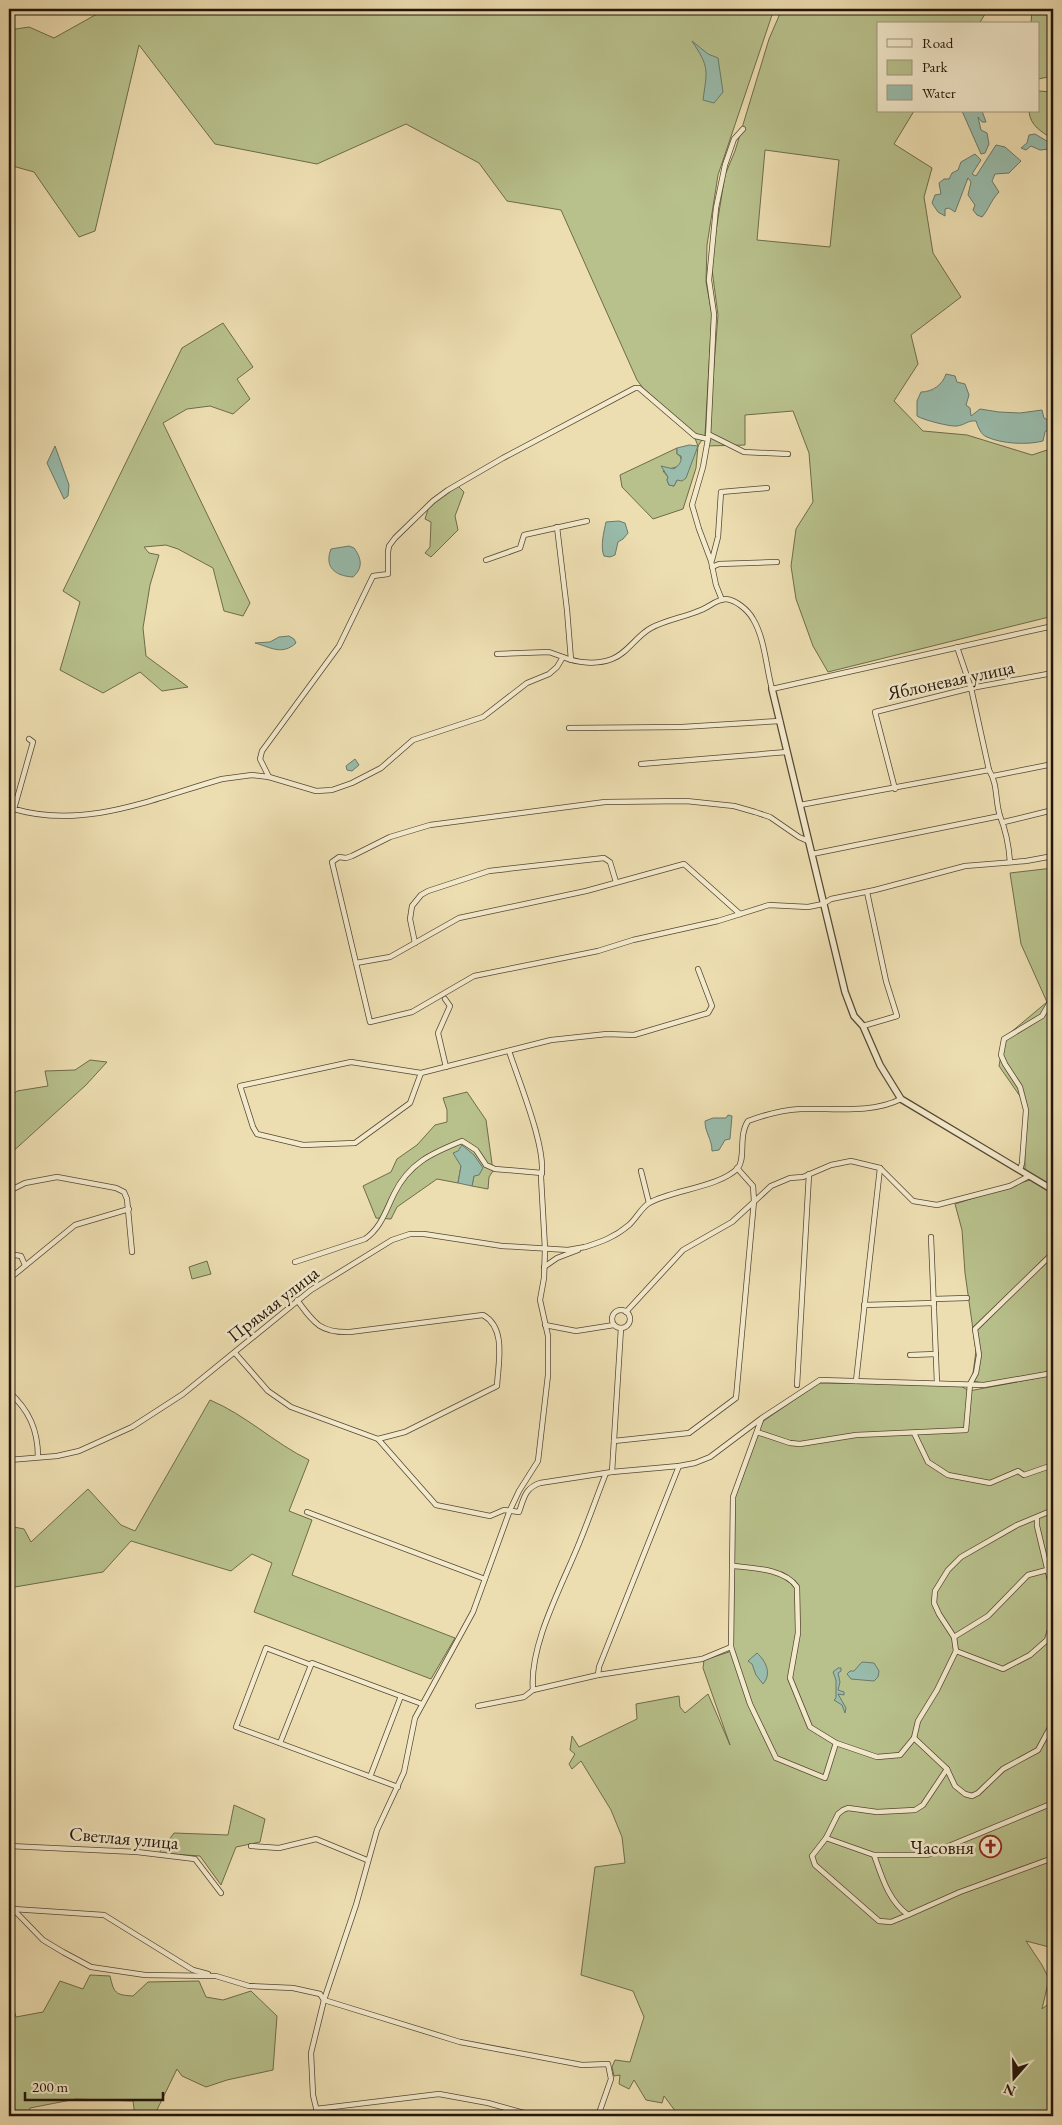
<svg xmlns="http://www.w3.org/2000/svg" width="1062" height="2125" font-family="'EB Garamond',serif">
	<rect width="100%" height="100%" fill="#eddeb1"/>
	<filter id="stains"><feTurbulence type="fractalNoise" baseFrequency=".004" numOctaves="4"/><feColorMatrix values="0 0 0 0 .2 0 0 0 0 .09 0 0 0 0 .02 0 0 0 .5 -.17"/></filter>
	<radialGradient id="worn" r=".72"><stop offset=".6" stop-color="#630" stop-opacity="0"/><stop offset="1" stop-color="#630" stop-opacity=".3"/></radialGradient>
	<!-- green -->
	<g fill="#b8c18c" stroke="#6e6b4b" fill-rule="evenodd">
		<path d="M106,9h668l-56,166 -11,70 -1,37 6,32 -7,121 -7,11 -2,22 -13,41 -30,10 -31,-32 -2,-12 57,-27v6l3,2 2,5 -3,5 -16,5 5,6 -1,3 2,5 5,1 3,-6 13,-17 8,-17 -6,-15 -49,-43 -6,-8 -76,-170 -54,-9 -28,-38 -73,-39 -89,40 -102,-20 -76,-99 -44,186 -16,6 -45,-65 -25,-7v-135l20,-3 25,11z"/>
		<path d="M782,9h206l-9,15h-101v87h36l-20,33 38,24 -8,29 9,56 28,44 -50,38 7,29 -24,37 29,30 44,4 65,20 21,-7v168l-225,56 -15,-26 -17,-47 -5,-33 5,-37 17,-27 -4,-49 -16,-42 -48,4v30l-40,1 4,-18 9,-113 -7,-53 14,-87 10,-24 34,-112zM765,150l74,10 -9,87 -73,-7z"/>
		<path d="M1032,9h21v67l-15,3v-55h-7z"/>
		<path d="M1038,91l15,1v47c-11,-7 -23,-13 -24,-28h9z"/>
		<path d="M223,323l30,44 -16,12 13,20 -17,15 -23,-8 -23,3 -24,14 87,180 -7,13 -19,-5 -11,-43 -35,-19 -12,-4 -22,2 5,6 10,2 -9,30 -7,43 3,28 42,31 -26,4 -22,-19 -37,21 -43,-23 20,-68 -17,-11 119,-243z"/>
		<path d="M458,486l6,6 -9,24 3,14 -27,27 -6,-4 5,-6 1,-25 -6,-3 4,-13z"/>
		<path d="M1053,868v318l-28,-15 -1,-69 -25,-36 5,-28 43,-36 -26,-58 -11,-71z"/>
		<path d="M90,1060l17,2 -21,23 -77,70v-56l8,-8 31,-5 -3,-15 30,-1z"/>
		<path d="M467,1092l19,28 7,51 -4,6 -1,12 -16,-3 2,-10 -13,-10 -3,17 -21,-4 -40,28 -6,12 -15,-1 -13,-32 28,-14 6,-13 20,-14 18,-20 12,-3v-12l-4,-12z"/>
		<path d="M1033,1179l20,15v63l-1,3 1,1v110l-69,12 -12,-2 4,-30 -11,-78 -3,-43 -7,-26z"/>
		<path d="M207,1261l4,13 -19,5 -3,-12z"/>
		<path d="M1053,1375v573l-27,-7 16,24 7,14 -7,30 11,-9v116h-374l-15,-20 -2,7 -16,-3 -12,-20 -5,9 -10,-5 1,-9 -6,1 -2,-9 3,-7 15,2 14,-45 -11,-26 -52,-16 14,-108 30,-4 -3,-26 -11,-27 -30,-49 -9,8 -3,-5 6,-10 -5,-4 2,-14 7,11 58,-28 -1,-15 43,-8 1,11 5,6 23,-19 22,51 -27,-77 1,-8 25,-8 4,-153 29,-77 57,-39 104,1 38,2 8,5z"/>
		<path d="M210,1400c36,15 64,43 99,60l-20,51 23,9 -20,55 163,63 -24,41 -177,-67 18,-49 -20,-9 -21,17 -100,-30 -28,31 -94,16v-62l15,3 7,13 57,-53 33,36 14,6z"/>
		<path d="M234,1805l31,14 -5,23 -24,5 -15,38 -21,-29 -41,-3 15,-20 54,2z"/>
		<path d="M90,1975l20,1c4,17 5,19 23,20l15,-14 51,-1 7,16 17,3 28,-9 26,25 -4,54 -46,10 -21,7 -24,-11 -5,-7 -23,47h-19l-2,-15 -57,-2 -46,9 -3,8h-18v-123l7,24 27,-5 17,-31 23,8z"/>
	</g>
	<!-- water -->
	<g fill="#99bcac" stroke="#6a796b">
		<path d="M692,41l16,13 10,4 5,34 -9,11 -11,-3c4,-30 7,-32 -11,-59z"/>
		<path d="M962,111h20l4,11h-4l-4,-5 3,13 6,3 2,11 -4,9 -4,1z"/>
		<path d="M1035,134l15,9v6l-10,1 -9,-4 -5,4 -5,-2 6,-5 2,-8z"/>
		<path d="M996,145l9,2 16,14 -12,12 -14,1 -3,7 7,11c-8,8 -10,17 -17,25l-5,-2 -4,-5 2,-5 -7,-10 3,-13 -3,-4 -13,34 -6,-4 -4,1v7l-7,-4 -6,-9 3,-8 6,-1 -2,-11 5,-4h5l3,-6 6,-3 3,-8 14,-8 6,6 -9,14 4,2z"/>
		<path d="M946,374l9,2 2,6 8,2 4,11 -3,10 4,3 1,8 9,-7 19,3 21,1 22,-3 2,8 6,3 2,5 -7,6 -2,9c-15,4 -41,3 -56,-4 -6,-2 -9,-10 -11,-16 -8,-1 -11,4 -19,5 -6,1 -34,-6 -40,-10v-15l4,-9c12,0 22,-8 25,-18z"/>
		<path d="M689,445l9,1 -12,32 -4,3 -5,-1 -3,6 -5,-1 -2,-5 1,-3 -7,-11 13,3c5,-4 8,-7 7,-13l-4,-2v-6z"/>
		<path d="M55,446l14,39 -1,11 -4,3 -17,-36z"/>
		<path d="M619,521l6,2 3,10 -5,6 -5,3 -3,13 -5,2 -6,-1c-4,-9 0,-25 2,-34z"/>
		<path d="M349,546l5,2c8,11 9,20 -1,29 -18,-1 -29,-10 -22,-28z"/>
		<path d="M289,636l5,3 2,4c-14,13 -26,4 -41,0l15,-1 9,-5z"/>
		<path d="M355,759l4,6 -7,6 -5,-1 -1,-4z"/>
		<path d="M728,1115l4,1 -2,23 -5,1 -6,10 -7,1c0,-12 -7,-18 -7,-30l8,-3h13z"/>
		<path d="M462,1145l12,10 9,13 -4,7 -5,1 -2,10 -14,-3 3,-17 -8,-13 5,-2z"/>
		<path d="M757,1653c9,8 15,21 6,31l-7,-9 -4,-11 -4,-3z"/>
		<path d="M862,1662l12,1 5,8 -1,6 -4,4 -23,-2 -4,-5 3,-3h4z"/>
		<path d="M838,1668h3v3l-3,2 2,9 -2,8 6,2v3l-6,-1 8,14 -1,5 -3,-8 -8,-5 2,-2v-18l-3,-8z"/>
	</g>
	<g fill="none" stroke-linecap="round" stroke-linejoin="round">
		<defs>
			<g id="minor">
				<path d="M708,434l36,18 44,2"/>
				<path d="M557,527l10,83 4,50"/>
				<path d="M486,560l34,-12 4,-13 63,-14"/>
				<path d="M712,560l6,-23 3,-45 46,-4"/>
				<path d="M712,567l7,-3 58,-2"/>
				<path d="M722,600l-6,-15 -5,-24 -12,-32 -7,-24 11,-38 5,-28 6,-125 -5,-34 7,-72 9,-43 9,-26 9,-10"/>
				<path d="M957,647l14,41 18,82c9,14 6,31 11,46 6,15 9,31 10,46"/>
				<path d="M497,654l52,-2 14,5"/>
				<path d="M569,728l113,-1 98,-6"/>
				<path d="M29,739l4,3 -19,67c71,21 141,-11 208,-30l30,-4 17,2 47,14 16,-1 20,-7 29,-15 32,-28 70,-23 44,-34 22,-9 8,-7 6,-10c14,6 34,8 49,2 16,-6 24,-23 39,-31 15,-8 34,-11 50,-18 8,-3 16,-11 25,-11 10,1 22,11 27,20 12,20 13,48 19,70l281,-63"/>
				<path d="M641,764l146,-12"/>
				<path d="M993,776l60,-12"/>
				<path d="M269,777l-9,-18 2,-8 77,-105 34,-70 15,-2v-22l1,-6 6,-8 38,-37 15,-11 55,-32 132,-70h4l56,48 13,3"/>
				<path d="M895,789l-20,-77 96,-24 82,-15"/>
				<path d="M800,805l189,-35"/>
				<path d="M1004,822l49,-12"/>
				<path d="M808,841l-9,-4 -29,-20 -15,-5 -21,-6 -48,-5 -81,1 -175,23 -40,12 -38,19 -6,2 -7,-1 -7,5 38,160 42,-10 62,-36 124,-25 35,-11 85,-19 51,-16 39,2 15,-3 8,-5 44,-9 90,-24 61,-5 27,-5"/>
				<path d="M812,854l188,-38"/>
				<path d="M415,943l-5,-24 2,-13 9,-11 7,-4 61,-20 115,-13 6,4 6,20"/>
				<path d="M356,963l34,-6 69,-39 127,-27 98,-27 56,50"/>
				<path d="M445,999l5,7 -12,27 8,34"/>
				<path d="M863,1026l34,-10 -11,-35 -19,-89"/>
				<path d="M421,1073l-11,30 -55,40 -52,2 -46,-11 -4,-7 -13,-41 111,-24 70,11 130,-33 56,-6 27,1 74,-22 4,-7 -14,-37"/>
				<path d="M1020,1170l2,-7 4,-53 -6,-23 -15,-23 -4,-9 3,-16 38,-23 11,-19"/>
				<path d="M641,1171l8,32"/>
				<path d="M9,1191l16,-8 32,-6 59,11 8,4 3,7 5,53"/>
				<path d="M931,1237l6,146"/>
				<path d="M585,1247c16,-5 30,-10 44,-22 7,-6 12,-17 20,-22 23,-13 71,-16 89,-35 8,-10 0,-32 10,-47 16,-6 35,-11 53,-12 32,-1 70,5 100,-10"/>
				<path d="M9,1254l12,2 4,9"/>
				<path d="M295,1262l70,-23c16,-11 21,-29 29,-45 15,-31 38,-41 68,-53l14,9 10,15 9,4 47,4"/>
				<path d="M544,1267l13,-9 21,-8"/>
				<path d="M9,1279l66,-54 54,-16"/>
				<path d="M934,1299l33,-1"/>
				<path d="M297,1300c17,23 23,33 53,32l133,-17c24,13 15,49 14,71l-92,46 -27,7"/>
				<path d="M864,1305l70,-2"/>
				<circle cx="621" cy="1319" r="9"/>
				<path d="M626,1312l57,-62 49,-28 39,-36 19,-8 13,-1 28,-12 20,-4 29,7 33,33 24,4 73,-19 19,-10"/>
				<path d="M545,1325l31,6 38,-6"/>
				<path d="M235,1353l33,38 23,16 87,32 58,66 54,11 14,-6 15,2c5,-14 6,-24 21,-29l72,-11 67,-6 16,-3 15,-6 52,-39 58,-38 164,5 69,-12"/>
				<path d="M910,1355l26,-1"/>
				<path d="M856,1381l24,-213"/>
				<path d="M797,1385l12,-211"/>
				<path d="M9,1392c20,18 29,38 29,65"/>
				<path d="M761,1420l-28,77 -2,150 19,57 26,54 49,20 11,-35"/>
				<path d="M757,1432l33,11 10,1 56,-9 110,-5 4,-46 6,-11 3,-18 -4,-26 74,-72 4,2"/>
				<path d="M914,1433l14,29 20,13 42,8 28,-12 6,4 29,-10"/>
				<path d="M614,1441l75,-8 47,-35 18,-197 -1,-15 -16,-18"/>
				<path d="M9,1460l48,-4 22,-5 53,-24 51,-33 128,-104 81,-50 18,-6h14l78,12 66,4 17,-3"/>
				<path d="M612,1472l9,-144"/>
				<path d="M307,1512l178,67"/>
				<path d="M1037,1519v7l16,67"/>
				<path d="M734,1566c19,2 51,3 63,21l1,46 -8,45 20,49 26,16 41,14 23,-2 14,-17 4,-17 19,-31 19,-39 -2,-14 -15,-23 -5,-11 1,-12 13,-21 13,-13 56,-32 36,-15"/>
				<path d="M954,1637l34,-21 40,-41 19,-5"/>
				<path d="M956,1651l47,18 27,-14 17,-15 6,-21"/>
				<path d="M598,1675l1,-8 80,-201"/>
				<path d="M533,1690c-4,-46 30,-106 47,-149 9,-22 17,-45 26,-68"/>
				<path d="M478,1706l46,-9 9,-7 65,-15 104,-16 29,-12"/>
				<path d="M914,1738l33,31 8,17 10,8 7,2 6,-3 25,-24 35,-19 15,-28"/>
				<path d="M280,1743l31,-78"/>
				<path d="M370,1777l31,-81"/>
				<path d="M398,1787l-162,-60 30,-79 45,17 1,-2 110,41"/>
				<path d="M826,1838l48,17h53l126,-52"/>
				<path d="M9,1846l128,6 58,7 26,34"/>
				<path d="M251,1846l28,2 37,-9 51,21"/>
				<path d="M874,1855c8,22 14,45 34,60l52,-23 93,-34"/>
				<path d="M9,1908l4,1 30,31 20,12 28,15 54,8 71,1 33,10 44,2 27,6 4,6 136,42 122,23 26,-1 3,15 -13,37"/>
				<path d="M13,1909l91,6 89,55 15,4"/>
				<path d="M908,1915l-17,7 -12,-1 -64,-56 -3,-9 14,-18 12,-24 5,-4 5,-2 29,4 38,-2 8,-5 24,-36"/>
				<path d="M316,2109l123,-15 49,9 47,13"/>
				<path d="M318,2116l-5,-21 -2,-42 13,-53 32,-95 21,-75 27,-58 11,-54 58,-106 37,-102 9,-19 19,-30 10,-86v-39l-8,-36 4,-22 1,-29 -4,-72c7,-26 -23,-98 -32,-126"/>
				<path d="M657,2116v-2"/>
			</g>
			<path id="tertiary" d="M772,689l73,303 9,24 9,10 17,39 21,34 152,91"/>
		</defs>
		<!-- minor casing -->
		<use href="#minor" stroke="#564734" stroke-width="6"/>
		<!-- tertiary casing -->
		<use href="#tertiary" stroke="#564734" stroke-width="8"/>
		<!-- minor -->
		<use href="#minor" stroke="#f3eacc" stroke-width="4.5"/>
		<!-- tertiary -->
		<use href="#tertiary" stroke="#f3eacc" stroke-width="5.5"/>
	</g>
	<!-- icons -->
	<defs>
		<symbol id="church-ring" viewBox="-11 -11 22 22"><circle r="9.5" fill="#f3eacc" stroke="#8f2418" stroke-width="1.5"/><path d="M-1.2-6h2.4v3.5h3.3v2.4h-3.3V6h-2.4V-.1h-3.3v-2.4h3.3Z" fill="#8f2418"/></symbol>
	</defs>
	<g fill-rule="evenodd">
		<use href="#church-ring" x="978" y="1834" width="25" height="25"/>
	</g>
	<g text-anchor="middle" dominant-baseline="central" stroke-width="5" stroke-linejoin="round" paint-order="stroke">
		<!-- street labels -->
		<g font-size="19" fill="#23150a" stroke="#f3eacc">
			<text transform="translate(951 680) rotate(-12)">Яблоневая улица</text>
			<text transform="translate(273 1304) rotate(-38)">Прямая улица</text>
			<text transform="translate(124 1838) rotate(5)">Светлая улица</text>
		</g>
		<!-- poi labels -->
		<g font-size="19" fill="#23150a" stroke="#f3eacc" text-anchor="end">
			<text x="974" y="1847">Часовня</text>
		</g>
	</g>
	<!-- margin -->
	<rect width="1062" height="2125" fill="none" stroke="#eddeb1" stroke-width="30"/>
	<rect x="10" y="10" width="1042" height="2105" fill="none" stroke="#23150a" stroke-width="2.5"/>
	<rect x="15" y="15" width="1032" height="2095" fill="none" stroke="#23150a"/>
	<!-- legend -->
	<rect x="877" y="22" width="162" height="90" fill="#f3eacc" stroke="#a0957e"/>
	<rect x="887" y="39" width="25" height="8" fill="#f3eacc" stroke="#a0957e"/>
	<text x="922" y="48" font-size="15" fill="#23150a">Road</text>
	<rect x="887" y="60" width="25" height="15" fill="#b8c18c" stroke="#a0957e"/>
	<text x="922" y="72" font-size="15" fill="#23150a">Park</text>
	<rect x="887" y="85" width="25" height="15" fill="#99bcac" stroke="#a0957e"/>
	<text x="922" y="98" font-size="15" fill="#23150a">Water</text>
	<!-- north arrow -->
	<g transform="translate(1014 2078) rotate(200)" stroke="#f3eacc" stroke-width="4" paint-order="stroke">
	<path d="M0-4L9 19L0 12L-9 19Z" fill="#23150a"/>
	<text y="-8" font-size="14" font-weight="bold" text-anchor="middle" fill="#23150a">N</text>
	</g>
	<!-- scale -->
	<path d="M25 2092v8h138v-8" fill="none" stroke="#23150a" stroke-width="2.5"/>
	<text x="32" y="2092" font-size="15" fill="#23150a" stroke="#f3eacc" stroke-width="4" paint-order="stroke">200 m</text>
	<rect width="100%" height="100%" filter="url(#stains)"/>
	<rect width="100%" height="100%" fill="url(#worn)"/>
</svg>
